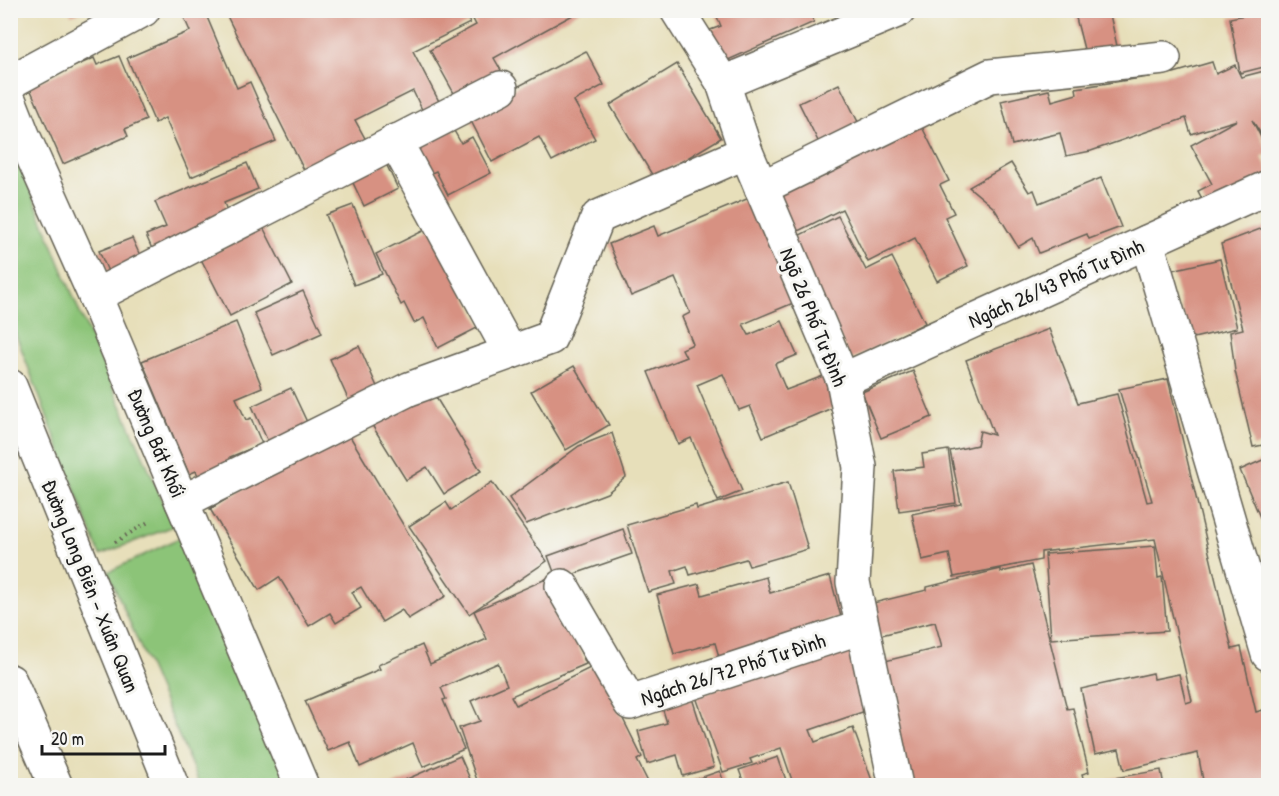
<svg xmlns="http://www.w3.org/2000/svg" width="1279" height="796" font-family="'Patrick Hand',sans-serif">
	<rect width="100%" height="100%" fill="#f6f6f2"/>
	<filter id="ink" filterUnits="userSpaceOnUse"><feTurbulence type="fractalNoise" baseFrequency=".0167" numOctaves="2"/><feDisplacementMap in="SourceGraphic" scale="12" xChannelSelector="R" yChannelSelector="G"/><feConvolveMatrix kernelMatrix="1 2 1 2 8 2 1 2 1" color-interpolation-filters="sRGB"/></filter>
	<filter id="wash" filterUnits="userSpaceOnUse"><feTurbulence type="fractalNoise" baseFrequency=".008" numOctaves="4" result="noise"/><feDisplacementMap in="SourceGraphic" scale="24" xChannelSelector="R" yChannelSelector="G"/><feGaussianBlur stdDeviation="1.35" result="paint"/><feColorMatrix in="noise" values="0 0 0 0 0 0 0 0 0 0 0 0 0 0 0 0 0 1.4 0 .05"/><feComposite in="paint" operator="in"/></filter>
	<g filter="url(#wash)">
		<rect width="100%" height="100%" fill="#e7dfba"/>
		<!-- green -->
		<g fill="#8cc478" stroke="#54704a" stroke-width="1.5">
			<path d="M10,140l70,173 94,213 -74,29 -89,-233z"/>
			<path d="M179,538l23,45 89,202h-91l-92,-213z"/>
		</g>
		<g id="blocks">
			<!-- building -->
			<g fill="#d79182">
				<path d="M70,10h14v1l-13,4z"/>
				<path d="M187,10h17l33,78 13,-6 26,59 -85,36 -26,-59 -10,5 -28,-65 63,-27 -8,-18z"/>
				<path d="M224,10h240l6,13 -57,28 32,62 -17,9 -15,-31 -58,29 12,22 -62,30z"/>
				<path d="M468,10h114l-88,48 12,21 -46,25 -30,-54 46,-25z"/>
				<path d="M714,10h94l6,12 -95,42 -14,-32 16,-6z"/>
				<path d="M1074,10h35l8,36 -32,7z"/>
				<path d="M1254,10h14v56l-28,7 -10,-55 25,-5z"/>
				<path d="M586,51l18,34 -30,16 21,38 -43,22 -13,-24 -47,25 -25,-49z"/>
				<path d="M119,56l27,64 -21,9 3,7 -65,28 -34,-78 65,-28 3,7z"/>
				<path d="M1212,62l4,12 19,-9 6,12 27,-7v75l-16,-25 16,31v3l-6,3 6,12v12l-59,31 -11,-21 14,-7 -21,-39 46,-25 -46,14 -5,-16 -95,33 -25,5 -6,-23 -48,12 -11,-44 48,-11 3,11 25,-7 -1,-6 98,-15z"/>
				<path d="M677,64l44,74 -67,40 -44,-73z"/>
				<path d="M839,84l25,50 -40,19 -25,-50z"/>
				<path d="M918,119l31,62 -9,4 14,28 -9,4 23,49 -31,15 -22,-43 -47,24 -26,-53 -54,27 -21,-42z"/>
				<path d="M449,122l12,21 11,-6 19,36 -43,22 -12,-24 -11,5 -17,-33z"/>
				<path d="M380,151l18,38 -34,17 -18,-38z"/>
				<path d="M247,163l11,26 -34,14 8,20 -77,33 -9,-21 20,-8 -11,-25z"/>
				<path d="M1011,163l18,29 5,-2 5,13 62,-25 20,49 -32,12 -2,-5 -48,19 -6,-15 -15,9 -24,-39 -25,-21z"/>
				<path d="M754,196l44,105 -55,23 6,11 33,-14 15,34 -22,9 11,26 40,-15 13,30 -76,32 -13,-31 -11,4 -16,-36 -26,11 45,106 -24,10 -27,-63 -13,6 -30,-72 38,-15 -4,-8 11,-5 -11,-27 8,-4 -15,-35 -44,18 -22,-52 45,-18 4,10z"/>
				<path d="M353,205l29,69 -28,11 -28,-70z"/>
				<path d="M838,216l28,54 26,-13 33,66 -74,37 -61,-120z"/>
				<path d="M1268,226v218l-15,3 -18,-76 -5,-39 13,-3 -22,-85z"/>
				<path d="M263,227l29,57 -62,32 -29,-57z"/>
				<path d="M431,227l50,99 -43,22 -14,-30 -10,5 -10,-20 -3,2 -25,-51z"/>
				<path d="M132,238l11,24 -33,14 -11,-25z"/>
				<path d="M1220,259l17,69 -48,11 -17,-69z"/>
				<path d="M303,291l19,42 -49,22 -19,-42z"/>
				<path d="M236,322l26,65 -26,11 10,22 5,-2 11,26 -32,13 6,17 -33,13 -7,-16 -7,3 -47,-113z"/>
				<path d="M1049,329l29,74 39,-9 30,108 5,-1 -33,-112 49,-10 64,270 9,-2 15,65 7,-2 5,32v44h-64l-6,-33 -74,17 -5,-21 -24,5 -14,-65 72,-16 1,6 25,-5 7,29 6,-2 -37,-162 -114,13v8l-87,17 -5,-23 -27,6 -10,-46 49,-10 -11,-53 27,-6 3,-14 14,4 -28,-75z"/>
				<path d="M359,346l23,52 -29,12 -23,-51z"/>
				<path d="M574,366l35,59 -43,25 -35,-59z"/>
				<path d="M913,371l19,46 -51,21 -19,-46z"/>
				<path d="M429,386l52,85 -37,23 -17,-27 -21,13 -39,-63z"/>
				<path d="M291,388l22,47 -40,18 -21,-47z"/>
				<path d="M345,428l101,168 -38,23 -6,-9 -20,12 -21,-35 -9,5 9,16 -25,15 -6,-10 -21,13 -30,-49 -20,13 -49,-81z"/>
				<path d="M612,433l14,44 -19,16 -81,31 -17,-26 70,-52z"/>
				<path d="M948,450l8,53 -57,8 -5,-40 30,-4 -2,-13z"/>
				<path d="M1265,459l3,8v69l-28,-66z"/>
				<path d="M492,482l55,79 -78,53 -60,-88 37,-24 5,8z"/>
				<path d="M788,482l20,67 -59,17 -3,-7 -56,16 -3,-9 -15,5 4,13 -28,8 -21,-67 69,-20 1,4z"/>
				<path d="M623,529l9,25 -75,26 -9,-24z"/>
				<path d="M1155,546l3,32 4,-1 5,54 -116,8 -6,-85z"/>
				<path d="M1031,565l36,144 6,-1 16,64 -7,2 3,12h-177l-31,-123 65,-16 -7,-25 -58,14 -8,-32 58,-14v-3l49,-12 25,-6v3z"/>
				<path d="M830,576l11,41 -25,7 4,15 -98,28 -7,-24 -41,11 -17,-59 42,-11 3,11 64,-18 4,16z"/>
				<path d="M548,578l38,86 -75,32 5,9 80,-40 46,92 -5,3 13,26h-86l-2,-5 -8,5h-75l-20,-58 21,-7 -9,-20 36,-16 -9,-22 -57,25 5,11 -3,1 21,49 -41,18 -10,-24 -53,24 -10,-25 -22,9 -23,-50 75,-32 -2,-4 44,-20 8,19 57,-25 -13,-28z"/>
				<path d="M849,639l25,69 -64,22 5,12 38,-14 21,58h-80l-13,-38 -31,11 2,4 -29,9 -27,-75z"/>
				<path d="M692,698l22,69 -31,9 -6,-21 -30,9 -9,-33 29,-8 -5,-16z"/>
				<path d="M460,756l13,30h-82z"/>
				<path d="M778,757l10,29h-43l-6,-16z"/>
				<path d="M1161,770l3,16h-54l-2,-7z"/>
				<path d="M720,771l5,15h-33l-1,-5z"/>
			</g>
		</g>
	</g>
	<g filter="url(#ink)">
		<use href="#blocks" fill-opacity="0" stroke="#636053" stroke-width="1.5"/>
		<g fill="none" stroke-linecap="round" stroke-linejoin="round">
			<defs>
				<g id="minor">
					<path d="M677,10l46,73 23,69 97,228 17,87 -7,115 43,204"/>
					<path d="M10,82l133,-72"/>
					<path d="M723,83l176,-73"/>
					<path d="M10,102l13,33 72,161 207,490"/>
					<path d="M395,141l115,211"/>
					<path d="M761,188l229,-112 174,-18"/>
					<path d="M1147,242l121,412"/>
					<path d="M95,296l406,-208"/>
					<path d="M843,380l425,-193"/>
					<path d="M182,502l227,-113 141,-51 48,-121 148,-65"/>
					<path d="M562,586l68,117 232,-76"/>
					<path d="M10,681l46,105"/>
				</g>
				<path id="primary" d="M10,386l162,400"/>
			</defs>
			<!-- minor casing -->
			<use href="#minor" stroke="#636053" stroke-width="36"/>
			<!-- primary casing -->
			<use href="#primary" stroke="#636053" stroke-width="36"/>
			<!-- path -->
			<path stroke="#636053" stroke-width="4" stroke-dasharray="1.5 4.5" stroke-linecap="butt" d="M115,542l35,-21"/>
			<!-- minor -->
			<use href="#minor" stroke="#fff" stroke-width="33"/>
			<!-- primary -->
			<use href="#primary" stroke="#fff" stroke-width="33"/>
		</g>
	</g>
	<g text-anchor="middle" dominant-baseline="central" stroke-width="6" stroke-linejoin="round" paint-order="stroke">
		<!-- street labels -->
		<g font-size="21" fill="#1c1c1c" stroke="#f6f6f2">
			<text transform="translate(1056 283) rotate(-24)">Ngách 26/43 Phố Tư Đình</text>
			<text transform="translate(814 317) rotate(68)">Ngõ 26 Phố Tư Đình</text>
			<text transform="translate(157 443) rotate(67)">Đường Bát Khối</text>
			<text transform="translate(91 586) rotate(68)">Đường Long Biên – Xuân Quan</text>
			<text transform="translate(733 669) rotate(-18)">Ngách 26/72 Phố Tư Đình</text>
		</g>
	</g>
	<!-- margin -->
	<rect width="1279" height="796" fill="none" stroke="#f6f6f2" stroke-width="36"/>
	<!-- scale -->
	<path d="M42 745v9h123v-9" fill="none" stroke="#1c1c1c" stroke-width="3"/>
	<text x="51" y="745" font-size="18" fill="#1c1c1c" stroke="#f6f6f2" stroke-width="4.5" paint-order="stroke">20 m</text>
</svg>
